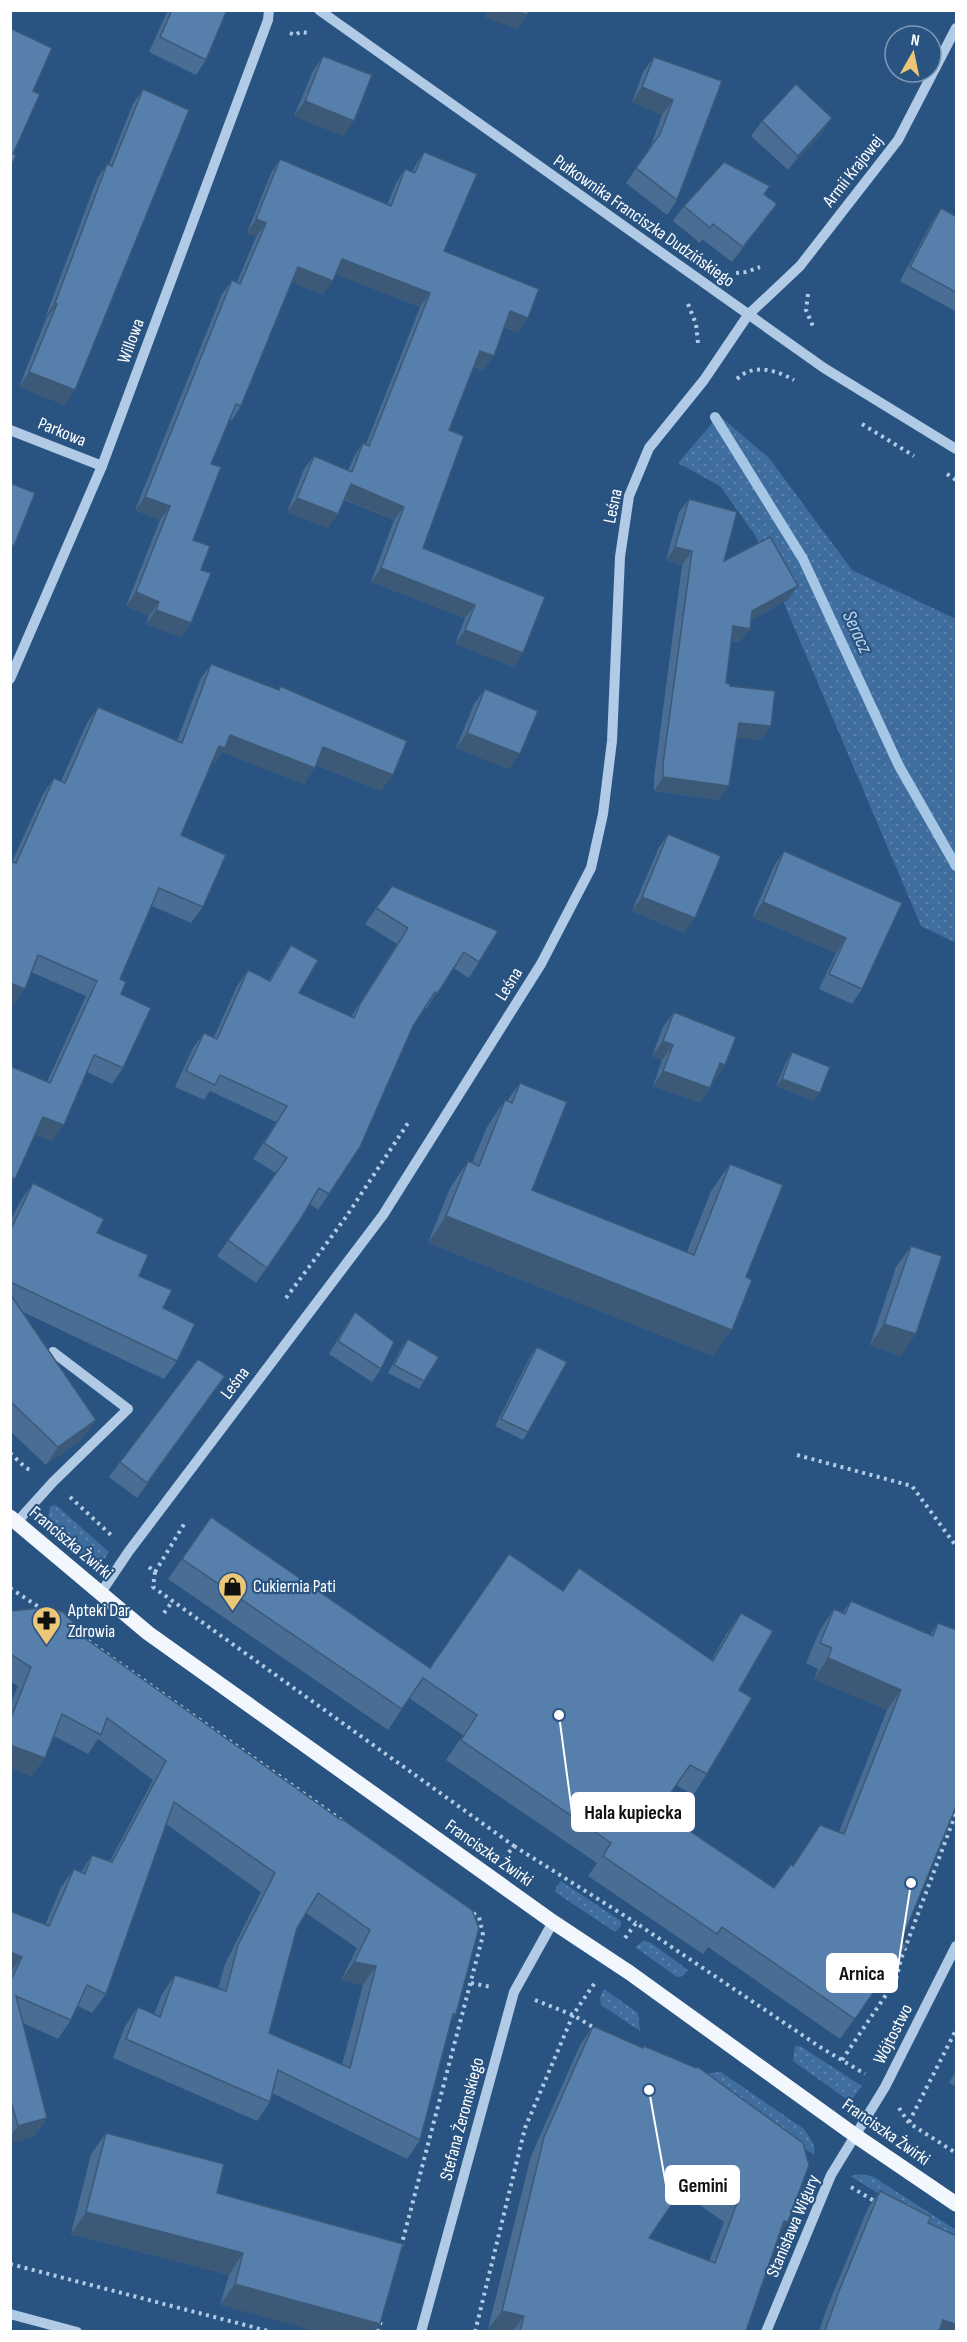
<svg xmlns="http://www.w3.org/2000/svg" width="967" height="2342" font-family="'Sofia Sans Condensed',sans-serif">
	<defs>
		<pattern id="grass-dots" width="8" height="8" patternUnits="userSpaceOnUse" patternTransform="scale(1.5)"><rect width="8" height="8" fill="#3e6d9e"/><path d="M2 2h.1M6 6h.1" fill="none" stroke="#5b83ad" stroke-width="1.8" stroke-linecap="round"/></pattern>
	</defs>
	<rect width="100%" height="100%" fill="#295381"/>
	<!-- grass -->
	<g fill="url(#grass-dots)">
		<path d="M719,415l50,43 83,112 104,49v324l-35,-17 -166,-391 -35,-49 -42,-23z"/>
		<path d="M56,1505l53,47 -8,12c-20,-1 -40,-27 -54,-40l3,-18z"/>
		<path d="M561,1881l60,40v5l-6,6 -60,-40 1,-5z"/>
		<path d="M644,1941l7,2 37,27 -5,6 -6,1 -42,-30z"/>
		<path d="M604,1989l34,24 2,18 -39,-26 -1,-8z"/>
		<path d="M795,2046h5l62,40 -10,13 -7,-1 -52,-37z"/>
		<path d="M721,2072l83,57c5,8 13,16 10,26l-114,-81z"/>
		<path d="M862,2174l12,3 82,53v11l-106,-65z"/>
	</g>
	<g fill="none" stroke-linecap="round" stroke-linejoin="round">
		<!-- stream -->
		<path stroke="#a6c6e6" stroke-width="10" d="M715,417l88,142 96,207 57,100"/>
		<!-- path -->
		<g stroke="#b1cbe6" stroke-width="4" stroke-dasharray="3 4.5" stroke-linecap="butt">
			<path d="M290,33l5,2 5,-3 8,1"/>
			<path d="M736,273l10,-1 14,-5"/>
			<path d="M808,294l-2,16 8,19"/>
			<path d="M688,304l8,20 2,19"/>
			<path d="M737,379c16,-16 39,-9 57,1"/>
			<path d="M862,424l52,32"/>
			<path d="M947,474l9,6"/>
			<path d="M286,1298l60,-81 64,-97"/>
			<path d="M10,1453l16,15 6,3"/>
			<path d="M797,1455l115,31 44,60"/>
			<path d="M70,1497l41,38"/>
			<path d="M149,1567l6,5 -2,15 361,259 -9,11"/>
			<path d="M155,1572l31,-51"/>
			<path d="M10,1588l35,23"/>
			<path d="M164,1613l8,-11"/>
			<path d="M88,1641l256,181"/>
			<path d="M514,1846l122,77"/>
			<path d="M625,1938l11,-15 184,124 45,27"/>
			<path d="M471,1983l20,4"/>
			<path d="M535,2000l38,15 23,14"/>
			<path d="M842,2060l54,-80 5,-21 55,-146"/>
			<path d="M899,2108l10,15 47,30"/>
			<path d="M909,2122l47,-92"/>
			<path d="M851,2187l25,15"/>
			<path d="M401,2247l82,-312 -4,-18 -9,-6"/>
			<path d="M10,2264l262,68"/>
			<path d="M378,2332l3,-11"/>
			<path d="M475,2332l50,-204 48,-113 23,-34"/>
		</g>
		<!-- minor -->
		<g stroke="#b1cbe6" stroke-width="10">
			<path d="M319,10l505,358 132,81"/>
			<path d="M10,430l92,36"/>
			<path d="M10,679l92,-213 166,-446 1,-10"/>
			<path d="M16,1523l37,-41 75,-73 -75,-57"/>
			<path d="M100,1594l29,-43 254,-336 158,-251 50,-96 12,-54 9,-73 8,-184 9,-61 20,-48 55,-68 44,-65 52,-49 98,-126 58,-112"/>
			<path d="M10,2314l67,18"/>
			<path d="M421,2332l93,-340 39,-70"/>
			<path d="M766,2332l65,-157 54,-88 71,-141"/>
		</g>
		<!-- major -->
		<path stroke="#f2f7fd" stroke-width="15" d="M10,1517l138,116 405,289 77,51 226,163 100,68"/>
	</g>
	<!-- wall -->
	<g fill="#4a6d93" fill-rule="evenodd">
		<path d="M168,10h59l-21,50 -10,15 -47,-23z"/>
		<path d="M323,56l21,80 -50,-20 19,-45z"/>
		<path d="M654,57l68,24 -45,119 -10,15 -41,-32 24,-35 12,-33 -30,-13 11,-30z"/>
		<path d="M143,89l-78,316 -46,-18 27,-68 -1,-1 52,-139 10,-15h2l24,-60z"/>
		<path d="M762,121l60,12 -34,37 -37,-34z"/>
		<path d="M424,152l20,99 84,67 -10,14 -14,-5 -20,43 -10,-3 -25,63 -26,118 100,105 -9,14 -59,-23 10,-26 -94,-36 23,-62 -50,-20 -16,28 -41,-16 17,-43 10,-13 34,14 6,-13 9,-14 3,1 54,-137 -84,-33 -13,21 -32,-13 -50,124 -9,14 -3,-1 -18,45 -18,76 8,30 -10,53 -10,14 -35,-13 3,-8 -23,-10 34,-86 -25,-10 87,-216 10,-14 5,2 19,-45 -9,-4 24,-60 9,-14 107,46 9,-22 9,-14 7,3 3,-6z"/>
		<path d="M770,186l-5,9 12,9 -11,15 -34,43 -30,-23 -2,4 -27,-22 11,-15z"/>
		<path d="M941,208l16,9v95l-57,-31 32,-59z"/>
		<path d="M689,499l35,62 64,39 -37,20 -11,22 -9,-1 -5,42 4,3 41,40 -10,14 -24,-3 -18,63 -65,-9v-13l28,-213 -16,-5 13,-48z"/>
		<path d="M211,664l67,26 2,-4 101,105 -65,-26 -12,19 -82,-32 -8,12 -2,-1 -31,72 22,72 -12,16 -39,-17 -32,73 3,89 -11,16 -25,-12 -35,69 -17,-7 12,-52 39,-86 -55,-24 -17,33 -4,-2v-142l2,1 31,-68 11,-16 7,3 26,-58 11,-16 79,34 23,-61z"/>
		<path d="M485,689l24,80 -53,-21 18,-44z"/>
		<path d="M668,834l16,99 -52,-22 26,-62z"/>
		<path d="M784,851l118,52 -40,86 -10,15 -33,-15 17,-36 -84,-36 22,-51z"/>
		<path d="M392,886l87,76 -10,16 -16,-10 -27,41 -1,-1 -12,18 -84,168 -11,16 -8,-6 -10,16 -44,63 -39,-27 59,-83 -23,-14 23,-37 -66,-31 -6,9 -29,-13 18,-39 11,-15 10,4 23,-51 11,-16 21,10 11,-19 11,-16 8,48 52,24 46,-73 -32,-20z"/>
		<path d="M674,1012l41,68 -1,-1 -4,9 -10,15 -47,-17 9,-26 -10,-4 11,-29z"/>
		<path d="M792,1052l22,49 -38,-15 11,-26z"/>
		<path d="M520,1083l12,107 155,62 24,-61 19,-27 -17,192 -285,-113 22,-55 18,-27 4,2 15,-36 18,-27 2,1z"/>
		<path d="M33,1183l64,50 42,43 24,32 14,53 -13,18 -141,-67 73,108 -13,18 -37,27 -36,-34v-209l10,-20z"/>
		<path d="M911,1246l-10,110 -31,-11 26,-78z"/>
		<path d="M355,1312l26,57 -9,13 -43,-28 17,-29z"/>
		<path d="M408,1339l16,42 -5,8 -31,-16 14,-26z"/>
		<path d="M537,1347l-9,85 -5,8 -28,-14 36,-71z"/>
		<path d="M225,1376l-88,122 -28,-21 11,-15z"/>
		<path d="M211,1517l219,151 133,-77 149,68 15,-26 14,-20 -2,77 -32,84 -14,21 -17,-10 -17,25 115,78 19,-23 27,-40 19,7 48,-122 -73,-31 4,-10 -12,-6 14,-33 14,-21 8,4 9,-12 79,34 8,-12 -37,319 5,4 -66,93 -132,-92 -5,7 -115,-78 9,-13 -151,-103 17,-25 -54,-37 -21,32 -220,-151z"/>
		<path d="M10,1611l69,23 377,380 -6,9 -30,117 -13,19 -135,-66 -2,9 -13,19 -144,-63 12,-32 13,-19 16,8 8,-21 13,-19 43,14 7,-25 36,-72 -95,-68 -60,170 -14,19 -14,-7 -7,14 -13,19 -35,-16 24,95 -14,19 -23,6v-232l35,14 16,-38 13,-18 7,3 11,-17 18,6 43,-81 -55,-41 -10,15 -34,-18 -22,40 -22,-7v-64l8,-19 -8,-5zM306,1913l51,35 -16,32 22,5 -21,80 -73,-32 28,-105z"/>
		<path d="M593,2026l187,208 -34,97h-249l-9,-2 43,-173 49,-111zM678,2190l46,32 -15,39 -60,-23z"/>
		<path d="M957,2069v18l-8,-4z"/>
		<path d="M106,2133l111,60 186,51 -183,61 9,-30 -158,-41 20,-80z"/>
		<path d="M880,2191l48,32 29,108h-138l8,-23 41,-100z"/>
	</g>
	<!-- shaded-wall -->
	<g fill="#3c5978">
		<path d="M488,10h27l12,5 -10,14 -33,-12z"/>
		<path d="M642,87l31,13 -11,15 -30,-13z"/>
		<path d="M305,101l49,20 -10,15 -50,-20z"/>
		<path d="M832,118l-10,15 -34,37 10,-14z"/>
		<path d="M777,204l-11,15 -34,43 11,-15z"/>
		<path d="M256,219l10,4 -10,14 -9,-4z"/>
		<path d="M342,259l88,34 -10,14 -88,-34z"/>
		<path d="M298,267l35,14 -10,14 -35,-14z"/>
		<path d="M55,303l2,1 -11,15 -1,-1z"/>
		<path d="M510,311l18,7 -10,14 -18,-7z"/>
		<path d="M480,351l14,5 -10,14 -13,-5z"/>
		<path d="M29,372l46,18 -10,15 -46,-18z"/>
		<path d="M351,484l53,23 -10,13 -53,-22z"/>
		<path d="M145,497l25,9 -10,14 -25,-10z"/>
		<path d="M297,498l41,16 -10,14 -41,-16z"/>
		<path d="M10,544l4,2 -4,5z"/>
		<path d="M675,547l17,4 -10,14 -16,-5z"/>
		<path d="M381,568l94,37 -10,13 -94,-36z"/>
		<path d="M798,586l-10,14 -46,25 10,-14z"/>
		<path d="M136,592l23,10 -10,14 -23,-10z"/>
		<path d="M156,610l35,13 -10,14 -35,-13z"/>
		<path d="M733,626l17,3 -10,13 -17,-2z"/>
		<path d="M465,630l58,23 -9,14 -59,-23z"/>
		<path d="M739,723l32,3 -10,14 -32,-3z"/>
		<path d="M467,733l53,21 -11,15 -53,-21z"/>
		<path d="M230,735l85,33 -11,16 -82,-32 -8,12 -6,-3 11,-15z"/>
		<path d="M323,747l70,28 -12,16 -69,-28z"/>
		<path d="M663,777l66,9 -10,14 -65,-9z"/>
		<path d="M642,897l53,21 -11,15 -52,-22z"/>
		<path d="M763,902l83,36 -10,15 -84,-36z"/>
		<path d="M10,983l15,6 -11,16 -4,-2z"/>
		<path d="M663,1041l10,4 -11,15 -10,-4z"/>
		<path d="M720,1063l5,2 -10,15 -6,-2z"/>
		<path d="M663,1071l47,17 -10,15 -47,-17z"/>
		<path d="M782,1079l38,14 -6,8 -38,-15z"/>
		<path d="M43,1117l21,8 -12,16 -21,-9z"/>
		<path d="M10,1177l5,2 -5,7z"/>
		<path d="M446,1216l286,114 -19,26 -285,-113z"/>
		<path d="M884,1324l32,10 -15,22 -31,-11z"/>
		<path d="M96,1420l-13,18 -37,27 12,-18z"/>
		<path d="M828,1658l73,32 -14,20 -73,-31z"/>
		<path d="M10,1745l35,13 -13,18 -22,-7z"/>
		<path d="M10,1952l12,5 -12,16z"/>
		<path d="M354,1962l22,4 -13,19 -22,-5z"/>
		<path d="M453,2014h3l-13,19z"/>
		<path d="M47,2118l-14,19 -23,6v-7l8,-10z"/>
		<path d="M86,2212l157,41 -14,22 -158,-41z"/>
		<path d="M784,2221l4,1 -13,19z"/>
		<path d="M235,2284l145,40 -5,7h-60l-95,-26z"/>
		<path d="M502,2311l22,5 -11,15h-16l-9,-2z"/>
		<path d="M943,2320l14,5v6h-22z"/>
	</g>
	<!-- building -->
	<g fill="#567fab" stroke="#3c5978" stroke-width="1.5" fill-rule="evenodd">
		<path d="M172,10h55l-21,50 -46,-23z"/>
		<path d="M515,10h13l-1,5z"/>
		<path d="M10,28l42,20 -19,43 7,3 -27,60 3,1 -6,14z"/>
		<path d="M323,56l49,19 -18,46 -49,-20z"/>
		<path d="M654,57l68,24 -45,119 -41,-32 24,-34 13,-34 -31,-13z"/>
		<path d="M796,84l36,34 -34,38 -36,-35z"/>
		<path d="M143,89l46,21 -114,280 -46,-18 28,-68 -2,-1 52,-139 5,2z"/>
		<path d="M424,152l53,22 -33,77 95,38 -11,29 -18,-7 -16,45 -14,-5 -31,79 15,6 -41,112 122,49 -22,56 -58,-23 10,-25 -94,-37 23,-61 -53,-23 -13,30 -41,-16 17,-42 38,16 11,-29 6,3 61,-153 -88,-34 -9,22 -35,-14 -57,139 -5,-2 -25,60 10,3 -28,73 17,6 -9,24 10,3 -20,50 -35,-13 3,-8 -23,-10 34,-86 -25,-9 87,-217 8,4 26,-61 -10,-4 24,-60 111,47 14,-37 10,4z"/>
		<path d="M724,162l46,24 -6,8 13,10 -34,43 -30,-23 -3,4 -26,-22z"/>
		<path d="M941,208l16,9v76l-47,-26z"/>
		<path d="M10,483l25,10 -21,53 -4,-2z"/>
		<path d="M689,499l48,13 -13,49 46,-24 28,49 -46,25 -2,18 -17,-3 -7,57 4,1v2l45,5 -4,35 -32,-3 -10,63 -66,-9v-13l29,-213 -17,-4z"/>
		<path d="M211,664l68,26 1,-4 127,55 -14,34 -70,-28 -8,21 -85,-33 -5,13 -6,-2 -38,89 45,20 -23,52 -44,-19 -39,91 6,3 -5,12 30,14 -28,60 -29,-13 -30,70 -21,-8 -28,62 -5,-2v-111l40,17 47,-102 -59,-26 -13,34 -15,-6v-122l6,2 38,-85 11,5 33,-76 84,36z"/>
		<path d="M485,689l53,22 -18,43 -53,-21z"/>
		<path d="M668,834l53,22 -26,62 -53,-21z"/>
		<path d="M784,851l118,52 -40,86 -33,-15 17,-36 -83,-36z"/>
		<path d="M392,886l106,45 -19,31 -15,-10 -27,42 -2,-2 -22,34 -53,121 -31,47 -10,-6 -19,32 -33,48 -39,-28 59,-82 -23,-15 23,-37 -67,-31 -5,10 -29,-14 18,-38 13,6 31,-69 22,11 21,-36 27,15 -19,33 55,25 6,-14 48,-76 -32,-20z"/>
		<path d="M674,1012l62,25 -11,28 -5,-2 -10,25 -47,-17 10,-26 -10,-4z"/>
		<path d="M792,1052l38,15 -10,26 -38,-14z"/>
		<path d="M520,1083l47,19 -35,88 162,65 36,-91 53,21 -37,92 6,3 -20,50 -286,-114 22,-55 11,5 26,-66 7,3z"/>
		<path d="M33,1183l71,36 -7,14 51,22 -9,21 33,14 -9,18 32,16 -18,37 -167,-79v-51z"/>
		<path d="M911,1246l31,10 -26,78 -32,-10z"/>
		<path d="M10,1294l86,126 -38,27 -48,-46z"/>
		<path d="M355,1312l39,30 -13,27 -43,-28z"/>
		<path d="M408,1339l31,18 -15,24 -30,-16z"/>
		<path d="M537,1347l30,15 -39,70 -27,-13z"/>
		<path d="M198,1359l27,17 -78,107 -27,-21z"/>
		<path d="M211,1517l219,151 79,-114 54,37 16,-23 134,93 28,-48 32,18 -34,59 13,8 -45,76 -17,-9 -31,45 115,78 17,-24 2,2 27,-41 24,9 57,-144 -73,-32 4,-10 -12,-5 14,-34 11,5 6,-13 82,35 5,-13 19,7v174l-56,138 5,4 -51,73 -133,-92 -5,7 -114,-78 8,-13 -150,-103 16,-25 -54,-37 -21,31 -220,-150z"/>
		<path d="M52,1607l12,6 10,10 5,11 262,186 1,-1 130,91 7,18 -23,86h-3l-33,126 -142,-70 -8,32 -144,-63 12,-32 22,10 15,-42 51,16 12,-46 37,-72 -101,-71 -68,192 -19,-9 -16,35 -55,-24 31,122 -29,8 -8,-28v-116l12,-25 -12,-5v-41l39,15 25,-57 11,5 7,-19 20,7 54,-101 -59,-43 -6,17 -39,-21 -17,44 -35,-13v-25l21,-53 -21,-13v-43zM318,1893l52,37 -16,32 22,4 -26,102 -81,-35 28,-105z"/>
		<path d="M593,2026l50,22 1,-2 52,22 2,-1 105,76 6,22 -21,57 -4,-1 -38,110h-226l4,-15 -22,-5 42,-174zM688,2168l49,35 -22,60 -66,-25 25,-37z"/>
		<path d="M106,2133l118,31 -7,29 186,51 -23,80 -145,-40 8,-31 -157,-41z"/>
		<path d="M880,2191l51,26 -3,6 29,13v89l-14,-5 -4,11h-114l14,-40z"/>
	</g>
	<!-- icons -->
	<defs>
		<symbol id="shop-pin" viewBox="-11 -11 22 30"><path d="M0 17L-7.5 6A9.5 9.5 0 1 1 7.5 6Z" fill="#edc778" stroke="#295381"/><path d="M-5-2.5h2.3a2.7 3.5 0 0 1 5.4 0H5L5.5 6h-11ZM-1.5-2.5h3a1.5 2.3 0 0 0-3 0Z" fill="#111"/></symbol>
		<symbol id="pharmacy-pin" viewBox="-11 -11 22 30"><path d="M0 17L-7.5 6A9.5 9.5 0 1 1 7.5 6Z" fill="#edc778" stroke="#295381"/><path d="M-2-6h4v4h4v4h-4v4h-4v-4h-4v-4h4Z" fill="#111"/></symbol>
	</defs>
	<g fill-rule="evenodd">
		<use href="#shop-pin" x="216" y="1570" width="33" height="45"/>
		<use href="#pharmacy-pin" x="30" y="1604" width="33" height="45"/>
	</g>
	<g text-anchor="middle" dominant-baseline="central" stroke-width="4.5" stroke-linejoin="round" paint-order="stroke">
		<!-- street labels -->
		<g font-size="18" fill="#fff" stroke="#295381">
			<text transform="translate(853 171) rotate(-52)">Armii Krajowej</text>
			<text transform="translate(644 221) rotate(35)">Pułkownika Franciszka Dudzińskiego</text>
			<text transform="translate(131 341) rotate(-70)">Willowa</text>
			<text transform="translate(62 432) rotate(22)">Parkowa</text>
			<text transform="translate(613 506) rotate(-78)">Leśna</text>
			<text transform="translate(509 984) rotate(-58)">Leśna</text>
			<text transform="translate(235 1383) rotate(-53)">Leśna</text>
			<text transform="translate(71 1543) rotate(40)">Franciszka Żwirki</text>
			<text transform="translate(489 1853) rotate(35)">Franciszka Żwirki</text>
			<text transform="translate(893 2034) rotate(-63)">Wójtostwo</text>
			<text transform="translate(462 2119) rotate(-75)">Stefana Żeromskiego</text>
			<text transform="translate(886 2132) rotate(35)">Franciszka Żwirki</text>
			<text transform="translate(793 2226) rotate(-67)">Stanisława Wigury</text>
		</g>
		<!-- poi labels -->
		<g font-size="18" fill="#fff" stroke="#295381" text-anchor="start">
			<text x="253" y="1586">Cukiernia Pati</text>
			<text x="68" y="1610">Apteki Dar<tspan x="68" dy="21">Zdrowia</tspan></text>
		</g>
		<!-- water labels -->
		<g font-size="20" font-style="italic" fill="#bcd5ed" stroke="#295381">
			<text transform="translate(857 632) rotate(65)">Seracz</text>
		</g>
	</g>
	<!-- callouts -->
	<path fill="none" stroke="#fff" stroke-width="2" d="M559 1715L572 1812M911 1883L897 1973M649 2090L666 2185"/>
	<g fill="#fff" stroke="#295381" stroke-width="2">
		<circle cx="559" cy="1715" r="6"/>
		<circle cx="911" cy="1883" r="6"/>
		<circle cx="649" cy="2090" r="6"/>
	</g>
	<g fill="#fff" stroke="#fff" stroke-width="2">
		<rect x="572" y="1793" width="122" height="38" rx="6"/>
		<rect x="827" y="1954" width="70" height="38" rx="6"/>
		<rect x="666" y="2166" width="73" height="38" rx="6"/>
	</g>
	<g font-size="20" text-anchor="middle" font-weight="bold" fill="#111">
		<text x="633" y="1819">Hala kupiecka</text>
		<text x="862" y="1980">Arnica</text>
		<text x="703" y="2192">Gemini</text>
	</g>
	<!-- border -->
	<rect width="967" height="2342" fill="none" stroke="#ffffff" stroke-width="24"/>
	<!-- north arrow -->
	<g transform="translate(913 54) rotate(9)"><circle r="28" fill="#295381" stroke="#7f98b3" stroke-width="1.5"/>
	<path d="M0-4.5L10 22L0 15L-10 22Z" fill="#edc778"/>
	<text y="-9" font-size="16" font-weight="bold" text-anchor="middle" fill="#ffffff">N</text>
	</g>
</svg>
